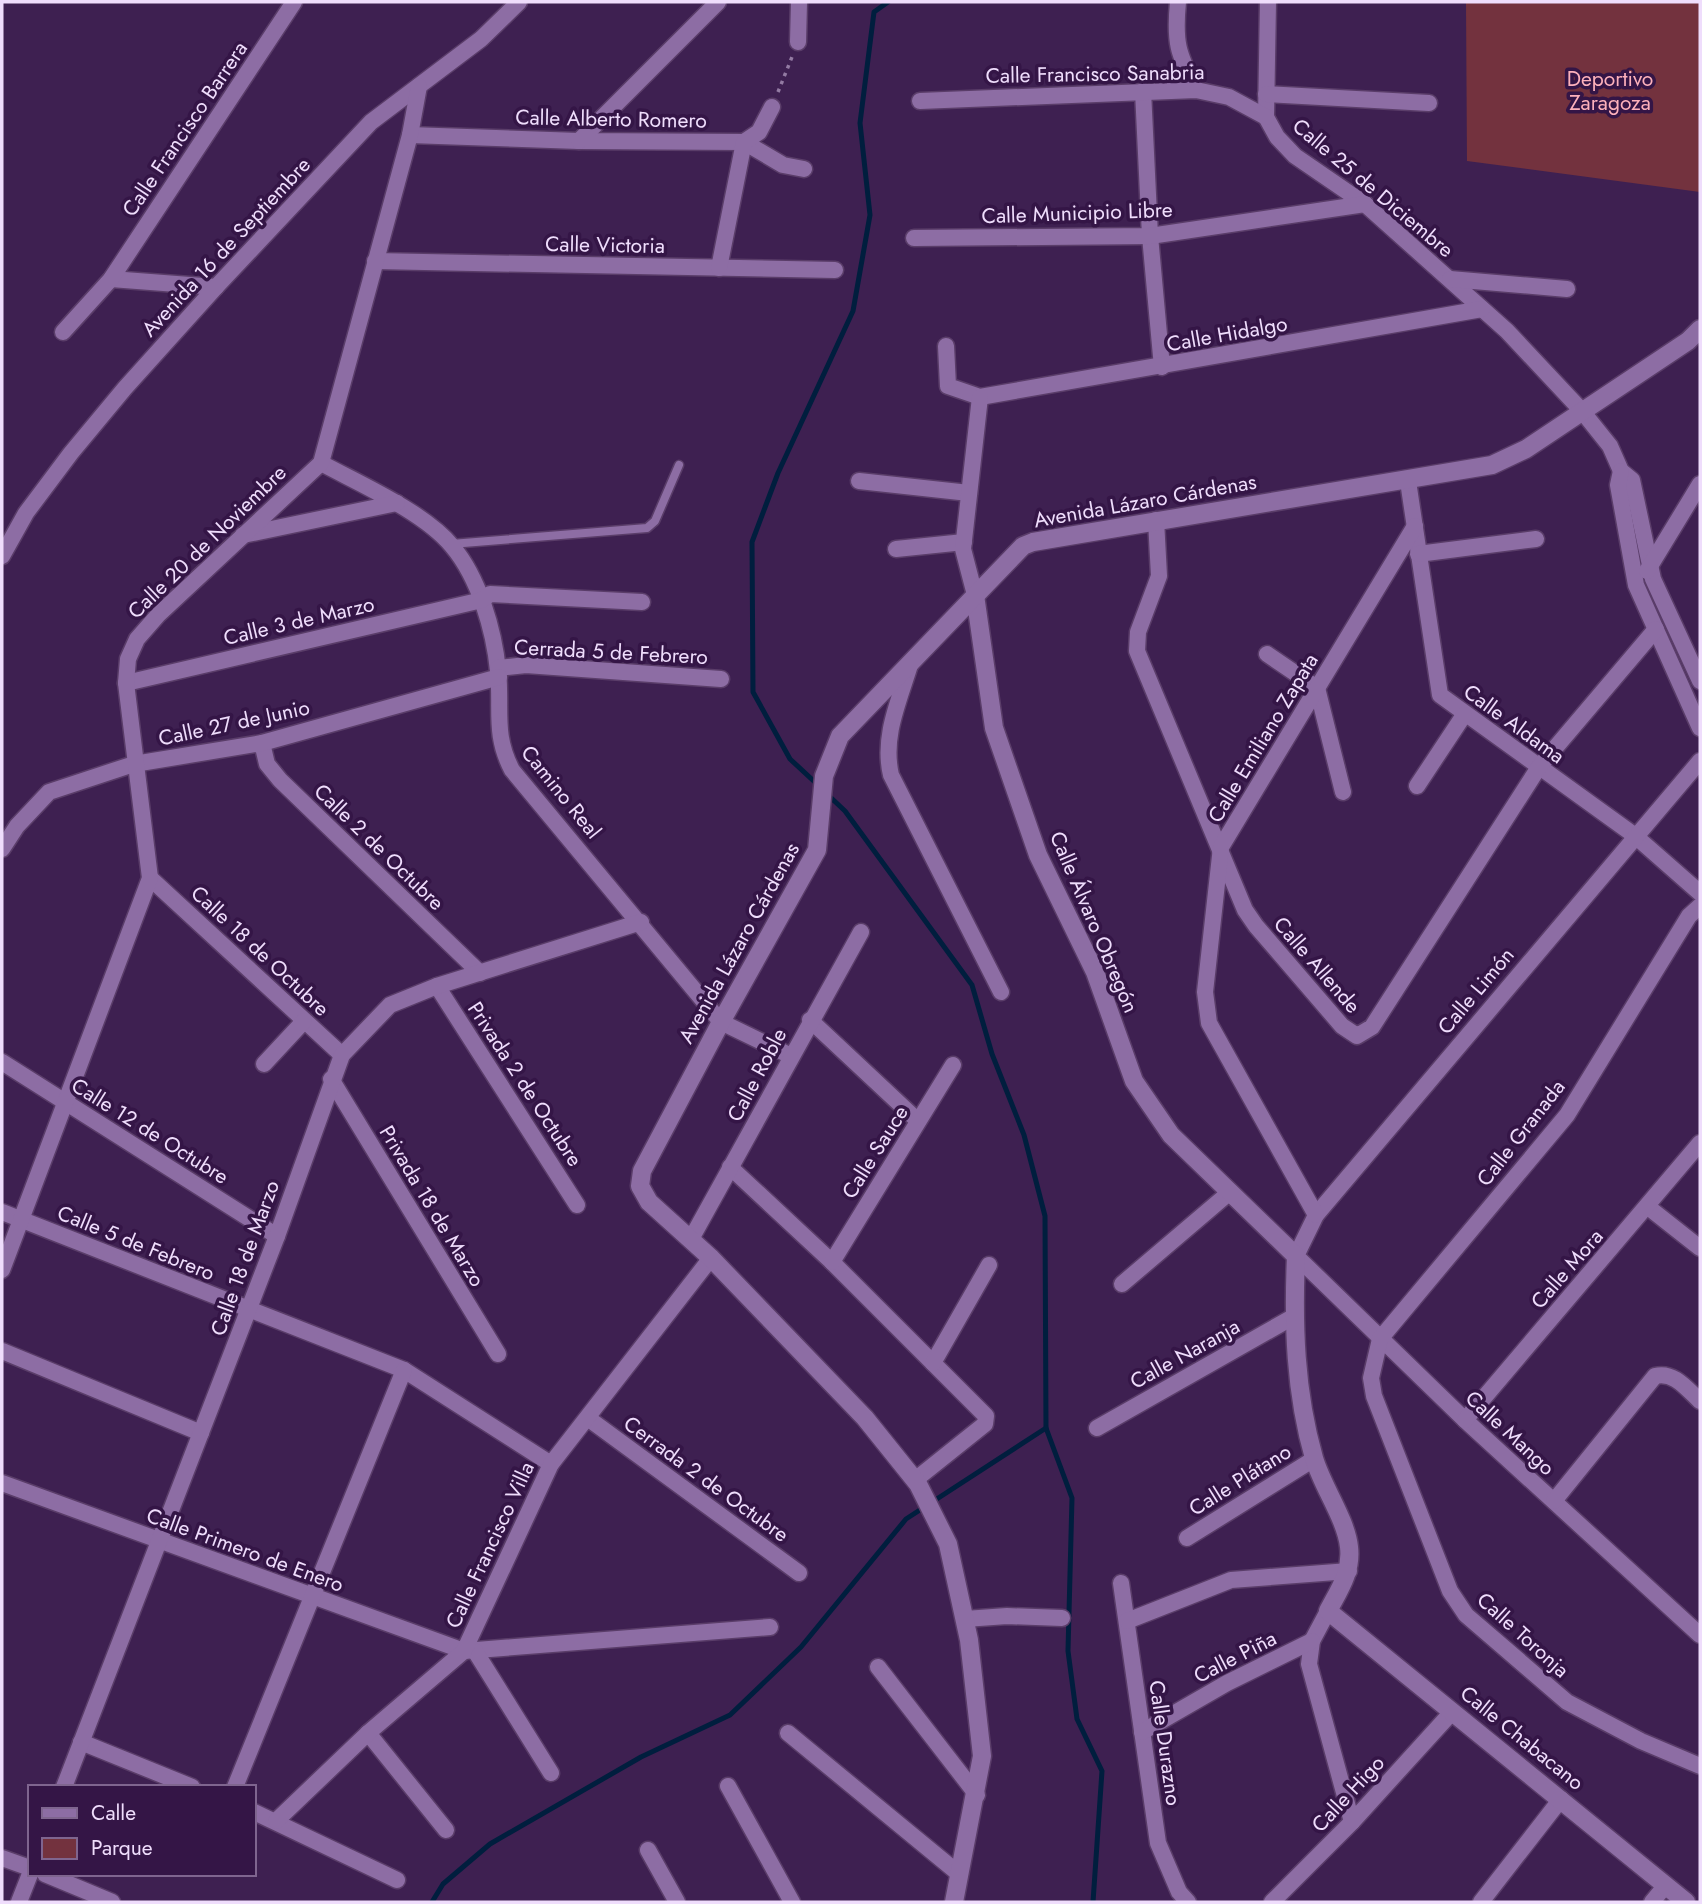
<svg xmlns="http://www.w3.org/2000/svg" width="1702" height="1904" font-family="Jost,sans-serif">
	<rect width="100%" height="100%" fill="#3e2051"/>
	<!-- green -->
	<path fill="#73323e" d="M1466,2h234v190l-233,-31z"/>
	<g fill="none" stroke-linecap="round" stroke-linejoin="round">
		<!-- stream -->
		<g stroke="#001e3e" stroke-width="5">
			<path d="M818,785l-28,-26 -37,-67 -1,-150 26,-69 75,-162 17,-96 -10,-92 14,-111 14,-10"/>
			<path d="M827,794l18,17 127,174 20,69 32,81 21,81 1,212 26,70 -4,153 9,68 25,52 -9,131"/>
			<path d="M432,1902l11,-18 47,-40 151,-87 89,-42 71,-68 105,-128 140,-91"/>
		</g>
		<defs>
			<path id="lane" d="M451,544l196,-16 8,-7 24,-56"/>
			<g id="street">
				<path d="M1178,2c-4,41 0,51 18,88"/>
				<path d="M1268,2l-2,115 11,20 18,19 70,48 142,127 75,80 28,35 11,25 11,9 21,99 47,102"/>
				<path d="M798,42l1,-40"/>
				<path d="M1143,91l7,145 12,131"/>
				<path d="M1266,94l163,9"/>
				<path d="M920,101l276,-11 33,7 37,20"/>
				<path d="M410,135l169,6 165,1 39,23 21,4"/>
				<path d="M579,141l139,-139"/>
				<path d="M914,238l236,-2 215,-32"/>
				<path d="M375,261l460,9"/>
				<path d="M719,268l25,-126 15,-10 13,-25"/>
				<path d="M111,279l105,8"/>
				<path d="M1450,279l117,10"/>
				<path d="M63,332l48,-53 183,-277"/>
				<path d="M946,346l2,40 32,11 502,-88"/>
				<path d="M321,463c39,21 103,49 131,83 27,32 42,84 46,125 4,38 -5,63 14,99l209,252 70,34"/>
				<path d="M1621,471l-3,14 18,100 64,143"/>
				<path d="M859,481l110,12"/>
				<path d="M1408,481l32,214 194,140 66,58"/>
				<path d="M1156,520l3,56 -21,56 -1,19 108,259 11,16 86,100 15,10 15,-9 167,-260 117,-138"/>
				<path d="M243,535l154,-32"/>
				<path d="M896,549l68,-7"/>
				<path d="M1418,554l118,-15"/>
				<path d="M2,556l24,-43 45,-60 54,-65 91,-101 155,-165 110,-83 38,-37"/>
				<path d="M1647,571l53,-87"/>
				<path d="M975,595l-12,-46 17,-152"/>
				<path d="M1267,654l50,34 26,104"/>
				<path d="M910,665c-11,36 -28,72 -19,110l110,217"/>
				<path d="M498,668l28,-3 195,14"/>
				<path d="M126,683l356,-83 8,-6 152,8"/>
				<path d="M262,743l5,21 13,16 200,193"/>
				<path d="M1700,761l-384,454 -20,41 169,164 235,215"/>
				<path d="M1417,786l47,-71"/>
				<path d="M2,849l15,-23 32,-34 85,-28 128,-21 237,-66"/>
				<path d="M150,878l192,177"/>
				<path d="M1700,906l-11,10 -122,199 -187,224 -9,39 3,18 76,195 16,24 101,87 74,39 59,25"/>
				<path d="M437,986l140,219"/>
				<path d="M810,1020l108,101"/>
				<path d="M2,1062l275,174"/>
				<path d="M264,1064l40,-43"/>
				<path d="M331,1079l167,275"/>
				<path d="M730,1167l102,95 154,154 -1,8 -70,56"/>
				<path d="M1648,1207l52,41"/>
				<path d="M2,1212l402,158 147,94"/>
				<path d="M1316,1215l-107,-192 -4,-31 16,-145 194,-321"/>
				<path d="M691,1239l170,-307"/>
				<path d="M832,1262l121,-197"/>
				<path d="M2,1270l148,-392 -24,-195 2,-24 9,-20 21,-24 163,-152 89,-328 9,-49"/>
				<path d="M1122,1284l108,-92"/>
				<path d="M2,1351l199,82"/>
				<path d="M933,1363l56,-98"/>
				<path d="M589,1419l210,154"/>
				<path d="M1465,1420l235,-277"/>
				<path d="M1097,1428l196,-111"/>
				<path d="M2,1483l462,168 306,-24"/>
				<path d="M1554,1501l101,-125c19,-5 32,13 45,25"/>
				<path d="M1187,1538l127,-79"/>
				<path d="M1121,1583l37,260 21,49 9,10"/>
				<path d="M1328,1611l-16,30 -3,23 43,158"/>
				<path d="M965,1619l42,-3 55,2"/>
				<path d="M1127,1621l104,-41 118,-9"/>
				<path d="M475,1651l76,122"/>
				<path d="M878,1667l99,128"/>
				<path d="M1142,1732l85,-49 85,-42"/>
				<path d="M368,1733l78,97"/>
				<path d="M788,1733l170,140"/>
				<path d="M81,1742l111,45"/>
				<path d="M728,1786l64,116"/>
				<path d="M64,1787l213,-551 65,-181 48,-50 47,-19 204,-64"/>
				<path d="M235,1787l169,-417"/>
				<path d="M254,1812l143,68"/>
				<path d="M276,1821l92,-88 96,-82 87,-187 160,-206"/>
				<path d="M648,1850l29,52"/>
				<path d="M2,1858l28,10"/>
				<path d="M45,1874l67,28"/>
				<path d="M19,1902l11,-28"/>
				<path d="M1272,1902l80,-80 100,-110"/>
				<path d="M1481,1902l80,-103"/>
				<path d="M1652,1902l14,-17"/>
			</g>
			<g id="secondary">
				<path d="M975,595l19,133 44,127 57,117 39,109 37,54 125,121c-3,68 -1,136 18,202 8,28 32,61 35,89 3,25 -10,43 -21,64l358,291"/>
				<path d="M954,1902l28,-146 -13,-116 -21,-96 -30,-60 -53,-66 -154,-160 -62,-56 -9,-16 2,-15 79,-149 96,-172 7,-74 16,-40 183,-190 10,-4 459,-77 34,-16 162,-108 12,-12"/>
			</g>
		</defs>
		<!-- lane casing -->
		<use href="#lane" stroke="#5a3d69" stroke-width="11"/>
		<!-- street casing -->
		<use href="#street" stroke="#5a3d69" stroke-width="19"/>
		<!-- secondary casing -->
		<use href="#secondary" stroke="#5a3d69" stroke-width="21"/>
		<!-- path -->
		<path stroke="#937ba3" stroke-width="3.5" stroke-dasharray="3.5 5" stroke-linecap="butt" d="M778,92l14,-35"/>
		<!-- lane -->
		<use href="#lane" stroke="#8d6da4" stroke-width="8"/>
		<!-- street -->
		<use href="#street" stroke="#8d6da4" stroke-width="16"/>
		<!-- secondary -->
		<use href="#secondary" stroke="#8d6da4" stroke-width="18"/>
	</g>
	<g text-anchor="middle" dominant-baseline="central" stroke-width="7" stroke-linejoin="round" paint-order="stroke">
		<!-- street labels -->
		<g font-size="21" fill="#efddfc" stroke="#341546">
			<text transform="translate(1095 74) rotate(-1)">Calle Francisco Sanabria</text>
			<text transform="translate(611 119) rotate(1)">Calle Alberto Romero</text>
			<text transform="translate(185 129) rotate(-56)">Calle Francisco Barrera</text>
			<text transform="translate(1373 188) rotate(40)">Calle 25 de Diciembre</text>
			<text transform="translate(1077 213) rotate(-2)">Calle Municipio Libre</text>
			<text transform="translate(605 245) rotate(1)">Calle Victoria</text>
			<text transform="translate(226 247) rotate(-47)">Avenida 16 de Septiembre</text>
			<text transform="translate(1227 334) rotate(-10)">Calle Hidalgo</text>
			<text transform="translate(1145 501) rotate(-10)">Avenida Lázaro Cárdenas</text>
			<text transform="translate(207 542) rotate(-44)">Calle 20 de Noviembre</text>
			<text transform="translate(299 621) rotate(-13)">Calle 3 de Marzo</text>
			<text transform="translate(611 652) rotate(3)">Cerrada 5 de Febrero</text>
			<text transform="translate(234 723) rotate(-12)">Calle 27 de Junio</text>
			<text transform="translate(1514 724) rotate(36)">Calle Aldama</text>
			<text transform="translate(1263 738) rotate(-59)">Calle Emiliano Zapata</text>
			<text transform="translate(561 792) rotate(51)">Camino Real</text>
			<text transform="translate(379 847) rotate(44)">Calle 2 de Octubre</text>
			<text transform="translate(1094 922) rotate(67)">Calle Álvaro Obregón</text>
			<text transform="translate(739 943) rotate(-61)">Avenida Lázaro Cárdenas</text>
			<text transform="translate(260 951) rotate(43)">Calle 18 de Octubre</text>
			<text transform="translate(1317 965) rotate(49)">Calle Allende</text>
			<text transform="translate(1476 991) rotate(-50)">Calle Limón</text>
			<text transform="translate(757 1075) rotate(-62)">Calle Roble</text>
			<text transform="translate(525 1084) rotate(57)">Privada 2 de Octubre</text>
			<text transform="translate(150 1131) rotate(32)">Calle 12 de Octubre</text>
			<text transform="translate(1521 1133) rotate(-52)">Calle Granada</text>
			<text transform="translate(875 1152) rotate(-58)">Calle Sauce</text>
			<text transform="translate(432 1206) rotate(59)">Privada 18 de Marzo</text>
			<text transform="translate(136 1243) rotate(22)">Calle 5 de Febrero</text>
			<text transform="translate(245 1258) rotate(-70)">Calle 18 de Marzo</text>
			<text transform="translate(1567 1269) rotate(-49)">Calle Mora</text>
			<text transform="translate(1185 1354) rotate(-29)">Calle Naranja</text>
			<text transform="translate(1510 1433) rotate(43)">Calle Mango</text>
			<text transform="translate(706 1479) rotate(36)">Cerrada 2 de Octubre</text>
			<text transform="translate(1240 1480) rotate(-32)">Calle Plátano</text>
			<text transform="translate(490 1545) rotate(-65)">Calle Francisco Villa</text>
			<text transform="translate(245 1550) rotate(20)">Calle Primero de Enero</text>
			<text transform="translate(1523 1635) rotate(42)">Calle Toronja</text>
			<text transform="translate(1235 1657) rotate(-27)">Calle Piña</text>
			<text transform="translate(1522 1738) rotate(39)">Calle Chabacano</text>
			<text transform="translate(1165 1743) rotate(82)">Calle Durazno</text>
			<text transform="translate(1348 1794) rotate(-47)">Calle Higo</text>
		</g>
		<!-- park labels -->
		<g font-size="21" fill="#fdb1bb" stroke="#341546">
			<text x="1610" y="79">Deportivo<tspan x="1610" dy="24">Zaragoza</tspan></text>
		</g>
	</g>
	<!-- border -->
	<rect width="1702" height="1904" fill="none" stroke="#efddfc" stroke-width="7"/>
	<!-- legend -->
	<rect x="28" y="1785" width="228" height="91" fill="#341546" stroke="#7f658f" stroke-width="2"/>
	<rect x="42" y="1808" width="35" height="10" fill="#8d6da4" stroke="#7f658f" stroke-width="2"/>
	<text x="91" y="1820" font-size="21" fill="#efddfc">Calle</text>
	<rect x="42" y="1838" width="35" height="21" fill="#73323e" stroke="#7f658f" stroke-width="2"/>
	<text x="91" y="1855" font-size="21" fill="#efddfc">Parque</text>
</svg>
